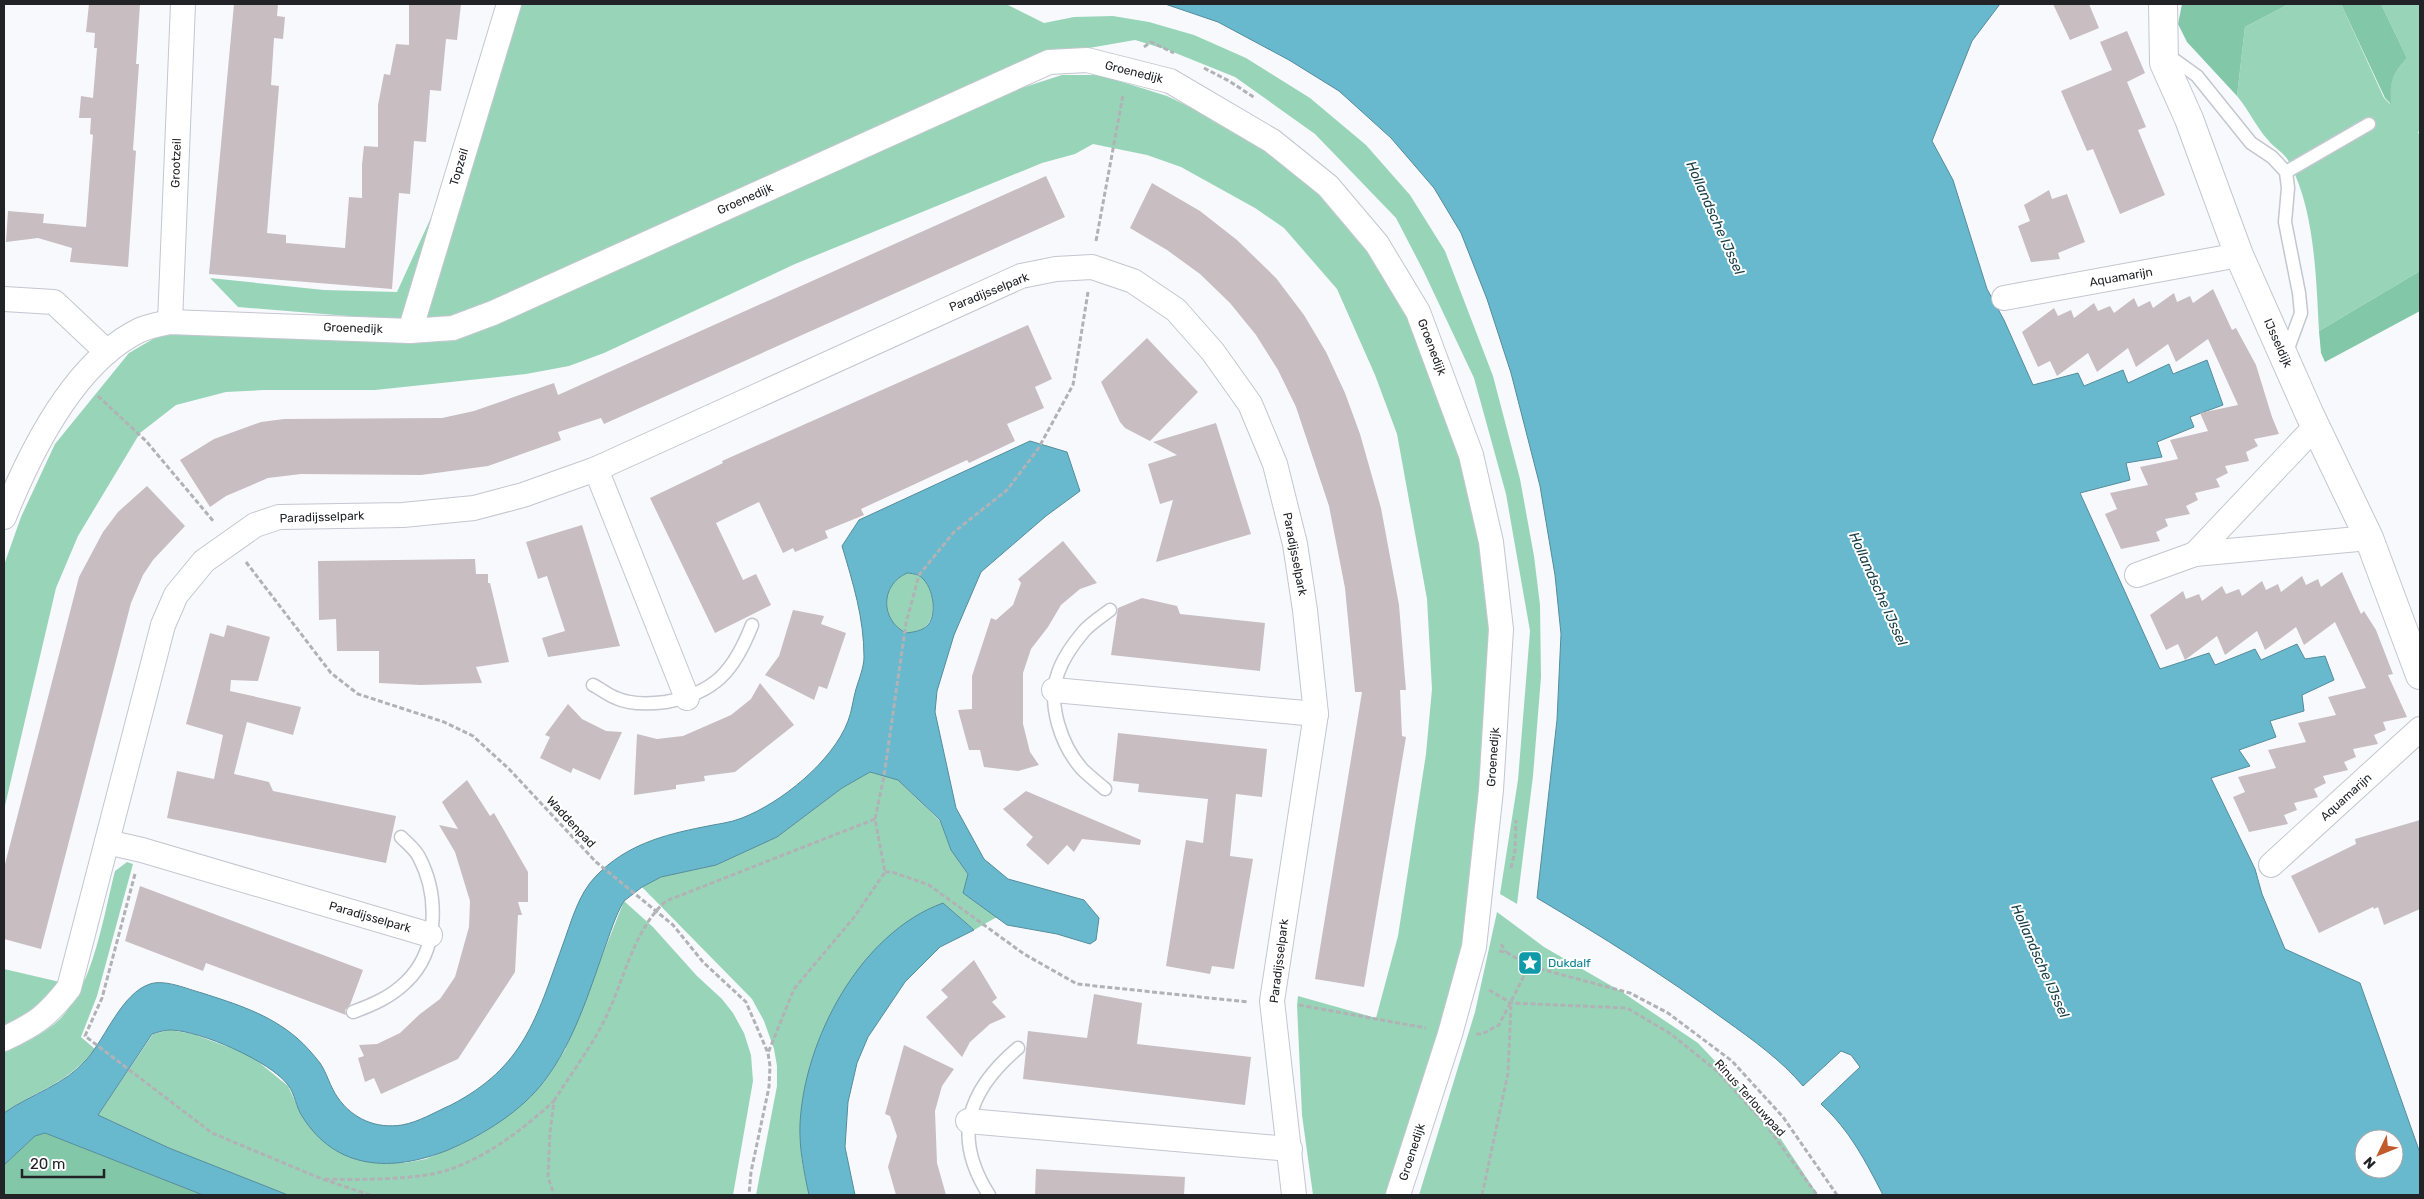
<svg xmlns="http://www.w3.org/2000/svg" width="2424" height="1199" font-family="Rubik,sans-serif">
	<rect width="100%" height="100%" fill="#f8f9fd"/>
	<!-- green -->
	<g fill="#98d5b8">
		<path d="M496,4h510l38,19 30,-6 39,-1 36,6 45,13 52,23 64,40 56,47 44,50 35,56 48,125 27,103 14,77 6,49 1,72 -8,99 -16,128 -17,-10 18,-114 12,-149 -24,-137 -32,-116 -51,-108 -27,-52 -81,-84 -80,-57 -67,-27 -33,-10 -92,16 -559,248 -41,14h-71l-134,-11 -28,-29 114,12 73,2 52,-114 40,-134z"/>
		<path d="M2289,4h52l43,94 6,6c0,-23 2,-29 17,-46l-26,-54h39v127l-2,1 2,4v135l-101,60c-3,-53 -4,-121 -30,-169 -4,-9 -15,-14 -21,-22 -12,-13 -19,-30 -31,-44l8,-69z"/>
		<path d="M1062,75h38l67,21 107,52 77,65 67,94 84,286 -17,254 -47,196 -42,152h-83l-11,-80 -5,-110 1,-9 78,22 22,-82 28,-182 6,-65 -5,-90 -30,-165 -22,-59 -38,-86 -53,-61 -29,-20 -74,-41 -34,-12 -54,-11 -18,10 -33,9 -247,101 -191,89 -35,13 -43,8 -151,16h-111l-38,2 -50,13 -36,28 -62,103 -22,52 -52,222v-245l17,-48 34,-73 74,-91 41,-24 238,13 47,-1 452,-207 77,-34z"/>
		<path d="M907,573c3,0 8,1 11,2 15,8 20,38 9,50 -5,6 -13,7 -21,8 -26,-13 -26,-48 1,-60z"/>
		<path d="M870,772l28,8 42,41 11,29 17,24 -5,19 34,24 -23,13 -31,-27 -137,179 -6,42 2,38 7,33h-53l21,-109v-20l-3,-17 -10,-28 -12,-22 -110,-112 19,-10 55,-12 61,-28 65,-49z"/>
		<path d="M127,862l6,2 -36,132 -16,41 14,12c-26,34 -58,41 -91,64v-61c19,-9 41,-18 56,-33 34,-35 43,-102 55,-148z"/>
		<path d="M624,901l29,26 44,49 25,23 11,14 11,20 7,22 2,26 -20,114h-445l-119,-47 -71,-33 55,-81 17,-4 23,4 57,21 38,31 14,30 102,47 22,-4 33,-14 27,-14 58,-49 21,-32z"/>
		<path d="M1497,912l47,35 78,45 76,51 65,69 55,83h-399l56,-183z"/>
		<path d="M4,969l56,13c-18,25 -29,32 -56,45z"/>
	</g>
	<!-- forest -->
	<g fill="#82c7a7">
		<path d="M2182,4h107l-44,23 -8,69 -50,-54 -9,-18z"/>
		<path d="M2341,4h40l26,54c-15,17 -17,23 -16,46l-6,-6z"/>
		<path d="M2420,271v40l-95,51 -4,-9 -2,-22z"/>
		<path d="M45,1133l158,62h-199v-30l31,-29z"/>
	</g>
	<!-- water -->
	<g fill="#69b9ce" stroke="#548c9c" fill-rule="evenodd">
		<path d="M1165,4h835l-28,37 -40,100 21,39 34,109 17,31 29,65 45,-12 6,13 39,-16 5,13 41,-19 4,10 34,-14 16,45 -33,12 4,10 -37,15 5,15 -36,6 4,17 -50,13 80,176 49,-16 6,12 40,-16 6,11 36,-16 8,15 20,-3 9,24 -32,15 2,16 -34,10 6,16 -37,13 11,16 -39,12 44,91 7,25 23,55 75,34 60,170v42h-537c-17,-33 -34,-66 -62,-91l39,-37 -9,-12 -10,-4 -38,35c-22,-26 -50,-46 -78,-66 -60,-44 -124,-84 -188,-122l20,-178 4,-86 -6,-59 -15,-89 -29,-113 -24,-74 -26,-66 -27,-45 -43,-50 -52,-47 -50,-31 -71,-38zM2364,1139h30v30h-30z"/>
		<path d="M1030,441l37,11 13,39 -34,25 -65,56 -27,63 -17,56 -2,21 21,96 28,51 24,20 76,21 15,18 -3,22 -6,4 -33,-10 -50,-9 -44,-32 5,-19 -17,-24 -11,-30 -42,-40 -28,-8 -28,16 -65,49 -61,28 -55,12 -19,10 -18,14c-9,15 -14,33 -20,49 -16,45 -30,91 -59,130 -23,31 -62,55 -97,70 -55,22 -112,21 -146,-34 -6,-9 -7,-22 -14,-31 -18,-24 -87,-54 -117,-55 -6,0 -13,2 -19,4l-54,81 71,33 119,47h-85l-158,-62 -10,3 -31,29v-52c27,-19 61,-28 83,-54 19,-22 35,-66 63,-75 15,-5 37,5 52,9 34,11 67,21 95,45 8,7 16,16 23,25 7,10 10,24 18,35 15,21 38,31 64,27 17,-3 33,-13 49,-20 73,-38 85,-86 111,-158 9,-24 16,-53 34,-71 30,-31 67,-41 107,-49 13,-3 27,-4 39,-9 39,-15 91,-57 106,-97 4,-10 5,-22 8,-32 3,-10 8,-22 8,-32 0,-39 -11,-74 -22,-111l17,-26zM907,573c3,0 8,1 11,2 15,8 20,38 10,50 -6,6 -14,7 -22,8 -26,-13 -26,-48 1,-60z"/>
		<path d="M943,903l31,27 -34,17 -35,35 -37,55 -11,26 -9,39 -3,45 10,48h-46c-5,-23 -10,-47 -9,-71 4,-84 60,-191 143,-221z"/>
	</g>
	<!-- building -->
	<g fill="#c8bdc1">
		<path d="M89,4h51l-4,60h3l-6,86 3,1 -8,116 -58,-5 2,-14 -34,-10 -32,4 2,-31 36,3 -1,9 43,4 7,-92 -3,-1 1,-16h-12l2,-22 12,2 4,-50h-3l1,-15 -9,-1z"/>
		<path d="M234,4h44l-1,12 8,1 -2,22 -9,-1 -3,47 8,1 -12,147 19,2v8l59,5 4,-51 13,1v-33l2,-19 14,1v-42l6,-31 6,1 6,-31 13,1v-41h52l-4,36 -11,-1 -5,52 -11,-1 -4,52 -12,-1 -4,53 -11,-1 -7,96 -183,-15z"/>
		<path d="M2053,4h36l10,24 -29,12z"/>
		<path d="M2127,31l18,42 -18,9 19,45 -8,3 27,65 -45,19 -27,-65 -6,2 -26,-60 51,-21 -12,-28z"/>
		<path d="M1046,176l19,41 -441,198 -20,9 -3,-6 -43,14 3,8 -73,26 -67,9 -120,-1 -33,4 -42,18 -16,11 -30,-47 34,-21 47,-17 23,-3 158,-1 32,-7 80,-28 4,12z"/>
		<path d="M1152,183l48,28 37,29 39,38 28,37 22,37 19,41 15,41 21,74 18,97 7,85h-6l2,46 4,1 -42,250 -49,-8 47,-287h-7l-10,-104 -16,-82 -33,-99 -18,-37 -22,-35 -26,-32 -30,-29 -33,-24 -37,-22z"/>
		<path d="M2049,190l3,9 15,-5 18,48 -27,11 2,6 -29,3 -13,-36 12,-5 -6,-16z"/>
		<path d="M2213,289l19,41 4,-2 20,37 16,52 7,17 -25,5 4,7 -12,6 3,9 -24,5 3,7 -12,6 4,8 -25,6 3,7 -12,6 4,8 -25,5 3,7 -12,6 4,9 -39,8 -16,-35 12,-5 -7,-16 38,-8 -8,-18 38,-8 -8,-19 38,-9 -8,-18 38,-8 -30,-66 -32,23 -8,-18 -32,23 -8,-19 -31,24 -9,-19 -31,23 -7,-15 -12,6 -16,-35 32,-24 4,8 13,-6 3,8 20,-15 4,8 12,-5 4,7 20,-15 4,9 12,-6 3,7 21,-15 3,9 13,-6 3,7z"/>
		<path d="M1028,325l24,54 -17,8 9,21 -37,16 8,17 -46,22 -2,-3 -106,49 3,6 -39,16 3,7 -33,14 -2,-4 -10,5 -24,-51 -43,21 27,57 13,-6 15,31 -56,28 -65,-135 73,-35 -1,-2z"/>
		<path d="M1147,338l51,54 -48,49 -25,-13 -5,-6 -19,-40z"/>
		<path d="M1216,423l35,111 -95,28 17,-62 -13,4 -12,-40 29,-9 -24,-13z"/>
		<path d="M147,486l38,40 -32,34 -10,15 -12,28 -90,346 -37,-10v-71l75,-291 24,-45 15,-20z"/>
		<path d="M582,525l38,121 -72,11 -6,-19 23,-7 -18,-55 -9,3 -12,-37z"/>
		<path d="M1063,541l34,42 -17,6 -19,16 -13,22 -17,22 -8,24v51l7,28 9,13 -21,6 -34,-4 -4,-17h-11l-11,-40 14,-1v-33l19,-58 5,2 17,-15 8,-22 -3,-4z"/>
		<path d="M475,559l1,15h12v9h2l19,79 -33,5 6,16 -61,2 -42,-2v-32h-42l-1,-32 -17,1 -1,-59z"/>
		<path d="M2342,572l19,42 3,-3 12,19 17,44 -5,1 19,42 -24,5 3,8 -12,5 4,9 -25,5 3,8 -12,5 4,8 -25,6 3,7 -12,6 4,8 -24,6 3,7 -13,5 4,9 -39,8 -16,-35 12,-5 -7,-15 38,-9 -8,-18 38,-8 -8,-19 38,-8 -8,-18 38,-9 -31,-66 -31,23 -8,-18 -31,23 -8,-19 -32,24 -8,-19 -32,24 -7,-16 -12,6 -16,-35 33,-24 3,8 13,-5 3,7 20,-15 4,8 13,-5 3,7 20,-15 4,9 12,-6 3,8 21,-16 4,9 12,-6 3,8z"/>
		<path d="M1142,598l35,8 3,8 85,9 -5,48 -149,-16 7,-47z"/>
		<path d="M793,610l31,6 -3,8 25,9 -19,56 -8,-3 -5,14 -49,-25 14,-19z"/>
		<path d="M227,625l43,12 -12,44 -27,-1 -1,11 71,16 -8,28 -46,-13 -13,52 35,8 4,9 123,25 -10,47 -219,-45 10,-47 37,8 9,-44 -37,-11 24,-91 14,4z"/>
		<path d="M760,683l34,42 -59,47 -31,4 1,5 -29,4v4l-42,6 3,-61 20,5 26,-3 48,-21 20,-16z"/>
		<path d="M568,704l14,15 24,12 16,1 -22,48 -27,-12 -2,5 -31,-15 10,-21 -5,-2z"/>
		<path d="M1118,733l149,16 -5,48 -26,-3 -6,62 23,3 -19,110 -22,-3 -2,8 -44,-8 20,-126 17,3 5,-44 -70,-7 1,-8 -26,-3z"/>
		<path d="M467,780l23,36 4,-3 34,59v30h-10l4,13h-4l-3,57 -57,87 -77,35 -7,-16 -9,4 -7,-24 6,-2 -5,-11 18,-1 23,-11 20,-19 20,-15 15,-22 14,-50 1,-26 -15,-49 -16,-27 19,4 -16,-27z"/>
		<path d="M1026,791l115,49 -1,5 -58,-6 -8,13 -7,-7 -19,20 -22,-20 7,-8 -30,-28z"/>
		<path d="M2420,820v89l-36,16 -6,-18 -4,2 -1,-2 -54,26 -28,-57 65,-32 -1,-5z"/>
		<path d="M140,886l223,84 -13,35 -5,5 1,5 -140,-52 -3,8 -78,-30z"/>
		<path d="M974,960l23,38 -5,4 14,15 -16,7 -20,18 -8,15 -36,-40 22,-20 -7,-7z"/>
		<path d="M1094,994l48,9 -5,41 114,13 -6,48 -222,-26 5,-48 59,7z"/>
		<path d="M904,1045l50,24 -12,17 -7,25 2,52 9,32h-50l-8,-28 9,-31 -7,-20 -5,-2z"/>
		<path d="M1036,1169l149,8 -1,18h-149z"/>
	</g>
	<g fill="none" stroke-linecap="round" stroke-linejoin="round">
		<defs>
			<g id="service">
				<path d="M2165,53l32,23 54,67 21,14 14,15 2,16 -3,34 14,71 2,20 -15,41"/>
				<path d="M2286,172l83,-48"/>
				<path d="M593,685c8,4 15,10 23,13 15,7 34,6 50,4 49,-9 68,-31 86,-77"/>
				<path d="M1105,789c-7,-6 -16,-13 -23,-20 -21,-24 -35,-65 -24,-96 5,-15 15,-29 26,-42 7,-8 18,-15 26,-21"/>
				<path d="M353,1012c19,-7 38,-15 53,-30 33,-31 33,-87 13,-125 -4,-8 -12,-14 -18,-20"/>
				<path d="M989,1195c-37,-58 -22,-104 29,-147"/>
			</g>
			<g id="minor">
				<path d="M2004,298l235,-43"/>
				<path d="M4,299l50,3 53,50"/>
				<path d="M170,322l13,-318"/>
				<path d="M410,331l99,-327"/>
				<path d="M596,469l91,229"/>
				<path d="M4,517c26,-65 70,-155 136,-187 9,-4 20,-6 30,-8l240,9 43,-3 40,-15 556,-251 38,-2 83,21 102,60 56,45 49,58 41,68 53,143 20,87 10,87 -10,161 -17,157 -24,87 -52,161"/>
				<path d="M2195,554l120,-127"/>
				<path d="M2137,575l58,-21 174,-16"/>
				<path d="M1054,690l262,24"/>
				<path d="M107,842l35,8 288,85"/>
				<path d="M2271,865l149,-136"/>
				<path d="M4,1039c32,-15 43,-23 65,-51l94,-363 13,-30 28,-34 51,-36 24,-8 124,-2 71,-7 49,-13 73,-26 425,-193 35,-7 36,-2 41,14 43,29 37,42 37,52 25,60 20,80 10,66 11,104 -44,287 22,194"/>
				<path d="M968,1121l322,28"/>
			</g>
			<path id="tertiary" d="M2163,4l1,59 25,56 50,136 70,158 60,125 51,137"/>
		</defs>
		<!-- service casing -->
		<use href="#service" stroke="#c4c6d0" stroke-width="15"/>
		<!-- minor casing -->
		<use href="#minor" stroke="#c4c6d0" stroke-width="26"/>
		<!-- tertiary casing -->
		<use href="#tertiary" stroke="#c4c6d0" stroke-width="30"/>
		<!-- path -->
		<g stroke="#b1b2b6" stroke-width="3" stroke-dasharray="5 2.5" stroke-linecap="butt">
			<path d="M1144,47l7,-5 23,11"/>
			<path d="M1204,68l25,13 26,17"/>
			<path d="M1096,241l27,-146"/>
			<path d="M98,396l48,45 68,81"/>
			<path d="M246,562l85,111 27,21 86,28 29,14 36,33 87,93 77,63 30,37 43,40 22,51 2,13 -1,21 -18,85 -2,23"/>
			<path d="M875,819l9,-43 22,-153 13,-48 35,-43 53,-42 31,-41 35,-64 15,-93"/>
			<path d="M1511,868l4,-17 1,-31"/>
			<path d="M885,872h7l37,13 95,69 53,30 171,18"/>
			<path d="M135,874l-33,124 -17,38 127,97 110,46 48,16"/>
			<path d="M1501,944l5,8"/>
			<path d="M1499,951l7,1 23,14 101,27 38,20 64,48 51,56 54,78"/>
			<path d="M1489,990l22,13 116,5 44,26 47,38 48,53 51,70"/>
			<path d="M1299,1005l127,23"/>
			<path d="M1476,1034h6l17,-9 30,-59"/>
			<path d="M554,1101c16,-26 35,-51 49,-78 21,-40 29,-92 63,-122l209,-82 10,53 -30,44 -61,73 -26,64"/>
			<path d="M325,1179c34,1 92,1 123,-9 41,-14 75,-41 106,-69l-4,31 -2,45 6,18"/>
			<path d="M1482,1195l26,-122 3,-67"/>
		</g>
		<!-- service -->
		<use href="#service" stroke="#fff" stroke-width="12"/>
		<!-- minor -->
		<use href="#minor" stroke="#fff" stroke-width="24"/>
		<!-- tertiary -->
		<use href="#tertiary" stroke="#fff" stroke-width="28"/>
	</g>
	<!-- icons -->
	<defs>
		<symbol id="sight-square" viewBox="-11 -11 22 22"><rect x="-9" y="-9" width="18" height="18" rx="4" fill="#0f9aa8" stroke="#fff"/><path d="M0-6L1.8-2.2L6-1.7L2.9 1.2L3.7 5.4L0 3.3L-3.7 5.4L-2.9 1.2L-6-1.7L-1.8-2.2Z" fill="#fff"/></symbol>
	</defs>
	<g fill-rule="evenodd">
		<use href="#sight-square" x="1516" y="949" width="28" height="28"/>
	</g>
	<g text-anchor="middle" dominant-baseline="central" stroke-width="4" stroke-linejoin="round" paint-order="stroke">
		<!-- street labels -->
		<g font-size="12" fill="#222326" stroke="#fff">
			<text transform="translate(1134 72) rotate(14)">Groenedijk</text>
			<text transform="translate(176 163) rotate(-88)">Grootzeil</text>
			<text transform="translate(459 167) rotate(-73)">Topzeil</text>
			<text transform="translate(745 199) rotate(-24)">Groenedijk</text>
			<text transform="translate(2121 277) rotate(-10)">Aquamarijn</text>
			<text transform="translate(989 292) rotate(-22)">Paradijsselpark</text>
			<text transform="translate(353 328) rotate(2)">Groenedijk</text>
			<text transform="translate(2278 343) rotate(66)">IJsseldijk</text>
			<text transform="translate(1432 347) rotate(69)">Groenedijk</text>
			<text transform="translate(322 517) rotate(-2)">Paradijsselpark</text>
			<text transform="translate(1295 554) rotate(79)">Paradijsselpark</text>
			<text transform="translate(1493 757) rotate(-86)">Groenedijk</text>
			<text transform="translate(2346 797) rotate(-42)">Aquamarijn</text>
			<text transform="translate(571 822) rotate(47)">Waddenpad</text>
			<text transform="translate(370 917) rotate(16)">Paradijsselpark</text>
			<text transform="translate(1279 961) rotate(-83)">Paradijsselpark</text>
			<text transform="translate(1750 1098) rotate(48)">Rinus Terlouwpad</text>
			<text transform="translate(1412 1152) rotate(-72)">Groenedijk</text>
		</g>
		<!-- culture labels -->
		<g font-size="12" fill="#0d838f" stroke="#fff" text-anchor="start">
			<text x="1548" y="963">Dukdalf</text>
		</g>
		<!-- water labels -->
		<g font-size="14" font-style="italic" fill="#183e47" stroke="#fff">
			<text transform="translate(1715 218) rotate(66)">Hollandsche IJssel</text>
			<text transform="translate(1878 589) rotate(66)">Hollandsche IJssel</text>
			<text transform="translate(2040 961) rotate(66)">Hollandsche IJssel</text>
		</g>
	</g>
	<!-- border -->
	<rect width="2424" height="1199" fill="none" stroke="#222326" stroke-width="10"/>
	<!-- north arrow -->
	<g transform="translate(2379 1154) rotate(227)"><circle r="24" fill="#ffffff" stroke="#a7a7a8"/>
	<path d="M0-4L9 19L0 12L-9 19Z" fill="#c15a2d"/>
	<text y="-8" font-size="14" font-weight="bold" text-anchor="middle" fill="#222326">N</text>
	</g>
	<!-- scale -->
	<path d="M22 1169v8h82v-8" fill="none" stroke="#222326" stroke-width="2.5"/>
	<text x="30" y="1169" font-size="15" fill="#222326" stroke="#ffffff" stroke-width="4" paint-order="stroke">20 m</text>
</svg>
